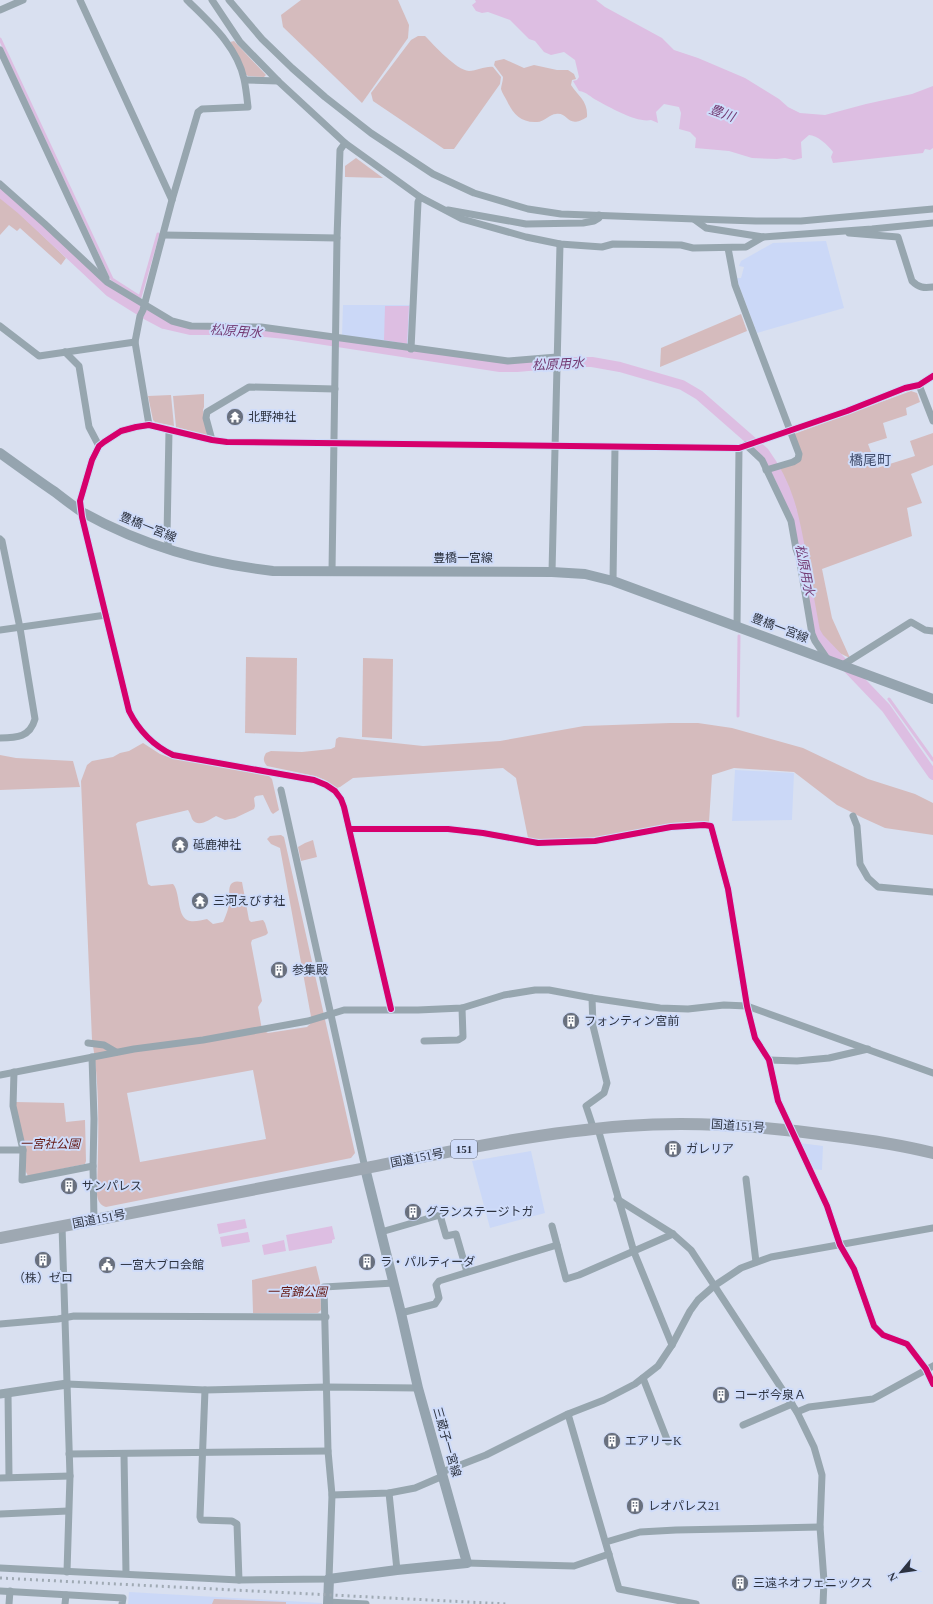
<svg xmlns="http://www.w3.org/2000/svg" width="933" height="1604" font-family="'Times New Roman','Noto Sans JP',serif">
	<rect width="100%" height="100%" fill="#d9e0f0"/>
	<!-- built -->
	<g fill="#cbd8f7">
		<path d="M826,241l18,67 -87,25 -20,-53v-2h4l3,-11 -5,-1 2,-5 32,-18z"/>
		<path d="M343,305h67l-2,40 -66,-10z"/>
		<path d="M735,770l59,3 -2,47 -60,1z"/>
		<path d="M799,1143l24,3 -1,24 -10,-1z"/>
		<path d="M531,1151l14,62 -55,15 -18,-67z"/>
		<path d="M129,1592l193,11v1h-194z"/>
	</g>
	<!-- green -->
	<g fill="#d5bbbd" fill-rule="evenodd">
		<path d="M301,0h97l11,25 -1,13 -46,65 -79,-76 -2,-12z"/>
		<path d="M418,36h7c9,9 31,34 44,35 8,0 16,-5 24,-4l8,10 -1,7 -46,65h-10l-71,-48 -2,-8 40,-53z"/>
		<path d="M234,41l32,34 -2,2 -16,-1 -3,-2 -15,-32z"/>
		<path d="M504,59l20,9 10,-3 23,5h11l6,4 2,5 -4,1 -1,5c8,12 17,16 16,32 -20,13 -18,-5 -31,-3 -6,0 -12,8 -19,8 -16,1 -24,-8 -30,-21 -2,-4 -5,-8 -6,-12 0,-3 2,-8 2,-12l-9,-12 1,-4z"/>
		<path d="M356,158l27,20 -38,-1v-11z"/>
		<path d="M0,197l18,15 48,46 -5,7 -41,-37 -3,3 -8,-6 -9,10z"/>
		<path d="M741,314l6,17 -87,36 1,-19z"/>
		<path d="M911,391l6,2 3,9 -14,6 1,7 -24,8 4,15 -19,6 9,24 38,-12 -5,-15 23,-8v32l-22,9 11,29 -15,5 5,28 -90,33 10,49 18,40c-15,-7 -26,-12 -33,-27l-21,-123 -11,-29 -7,-11 21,-8 -5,-26z"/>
		<path d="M204,394v13l-1,3 4,25 -31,-8 -3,-31z"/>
		<path d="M171,395l3,31 -19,-4 -2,-2 -5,-24z"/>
		<path d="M246,657l51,1 -1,77 -51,-2z"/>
		<path d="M363,658l30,1 -1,80 -30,-2z"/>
		<path d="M670,723h28l34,5 71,20 65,31 47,15 18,9v32l-48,-7 -22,-10 -26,-13 -43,-33 -60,-4 -22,7 -3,47 -7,-1 -30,2 -79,15 -55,2 -10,-2 -12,-60 -13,-10 -150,10 -13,9 -3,1 -12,-8 -10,-4 -48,-10c-4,-5 -4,-8 -1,-13l5,-2 31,1 29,-3 4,-2 1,-8 3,-2 84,9 77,-5 84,-15z"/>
		<path d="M143,743l17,11 11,4 98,18 3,3 7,31 -6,4 -2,-2 -8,-17 -7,1 -2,2 1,8 -1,3 -19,9 -10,2 -9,-4c-6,3 -18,13 -24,3 -1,-3 -2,-6 -4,-9l-50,12 -2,2 12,60 3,2 22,-2c8,9 3,34 17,37 5,1 12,-1 17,-2l6,5 10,-2 1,-2c2,-5 4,-10 5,-15 2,-10 -5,-27 13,-23l7,38 2,2 12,-2 2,3 3,10 -2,2 -14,5 -1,3 11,58 -4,6 4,23 6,3 39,-6 5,-5 -32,-174 -9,-4 -4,-5 3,-3 11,-1 3,2 71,316 -4,5 -245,49c-6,-2 -8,-6 -9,-12 1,-52 4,-104 -5,-155l-11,-259 6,-16 5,-4 21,-4 7,-4 9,-2zM253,1070l13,69 -126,23 -13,-69z"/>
		<path d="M0,755l16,3 57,3 7,26 -80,3z"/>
		<path d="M313,840l4,17 -16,4 -3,-14 7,-4z"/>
		<path d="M16,1102l48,1 2,19 19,-2 1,41 -1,3 -57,12 -2,-4 -10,-63z"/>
		<path d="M316,1266l4,16 1,28 -3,3h-65l-1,-33z"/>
		<path d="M214,1599l72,3v2h-74z"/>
	</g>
	<!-- water -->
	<g fill="#ddbee2">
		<path d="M475,0h121l9,7 57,31 12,12 24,8 47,20 34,21 9,8 12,6 25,2 41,-11 46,-10 21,-8v62l-3,2 -5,-1 -2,4 -90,10 -2,-6 2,-5c-5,-7 -16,-17 -24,-17l-8,7 1,16 -8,2 -9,-2 -8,1 -25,-1 -23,-7 -34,-3 1,-10 -6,-6 -11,-3 2,-16 -2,-6 -15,-3 -8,8 2,11 -7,-3c-14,3 -40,-12 -53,-19 -8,-4 -11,-9 -19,-10l-6,-10 4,-1 2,-3 -4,-17 -11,-8 -13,3 -7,-3 -9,-11 -6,-2 -19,-19 -22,-8 -6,1 -6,-2 -4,-6 4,-3z"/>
		<path d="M385,306h24l-2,38 -23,-4z"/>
		<path d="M245,1219l2,9 -28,6 -2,-10z"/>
		<path d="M332,1226l3,13 -3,1v3l-43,8 -3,-16z"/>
		<path d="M248,1232l2,10 -28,5 -2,-10z"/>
		<path d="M284,1240l2,11 -22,4 -2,-10z"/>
	</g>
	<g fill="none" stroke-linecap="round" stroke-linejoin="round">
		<!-- stream -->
		<g stroke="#ddbee2" stroke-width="3">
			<path d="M0,39l112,240 28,18 18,-63"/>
			<path d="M889,699l44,61"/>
			<path d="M738,716l1,-80"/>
		</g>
		<!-- canal -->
		<g stroke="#ddbee2" stroke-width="10">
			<path d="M0,192l21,17 89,83 37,23 17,9 26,6h52l44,4 214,33h17l56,-5h19l28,5 62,18 17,10 65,57c27,37 31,69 39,113"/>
			<path d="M808,593l7,38 4,7 67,70 47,67"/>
		</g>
		<!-- minor -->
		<g stroke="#97a6af" stroke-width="7">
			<path d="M80,0l92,200"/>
			<path d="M212,0l28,42 38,39 67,62 -5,7 -3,88 -5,333"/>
			<path d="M229,0l33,39 30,29 33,29 46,36 62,41 41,19 54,16 33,5 134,5 61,2h45l132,-12"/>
			<path d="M0,10l23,-10"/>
			<path d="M0,50l106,228"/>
			<path d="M245,80l33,1"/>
			<path d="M345,143l75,54 -2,5 -7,147"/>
			<path d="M0,184l45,40 62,58 65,39 19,5 70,1 247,34 49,-4"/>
			<path d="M420,197l42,22 64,18 34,7 42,3 11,-3 68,1 12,3 53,-1 17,-10"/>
			<path d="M448,210l78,14 57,-1 11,-2 5,-3v-3"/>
			<path d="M695,220l11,8 57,9 109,-8 61,-6"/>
			<path d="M849,233l49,4 14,44c7,7 12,7 21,6"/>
			<path d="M163,235l174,3"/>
			<path d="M728,248l7,37 64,169 -1,5 -5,3 -27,8"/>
			<path d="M0,326l39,30 96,-14"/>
			<path d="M65,352l14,14 10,61 10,19"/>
			<path d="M919,385l14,36"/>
			<path d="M149,425l-14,-83 5,-26 3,-6 29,-110 26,-88 4,-3 46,-2c-1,-9 -2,-19 -4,-28 -7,-33 -34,-56 -57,-79"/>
			<path d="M212,440l-6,-22 1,-6 42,-25 86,2"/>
			<path d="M746,445l16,15 29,61 5,28 3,8 13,77 3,7 13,19"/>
			<path d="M0,539l2,2 18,87 15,91c-5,18 -18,19 -35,19"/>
			<path d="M169,550l-2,-14 2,-105"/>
			<path d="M552,572l8,-328"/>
			<path d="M613,581l2,-134"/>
			<path d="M737,626l2,-178"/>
			<path d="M0,630l106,-15"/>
			<path d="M841,666l70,-44 14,8 8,1"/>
			<path d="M281,790l84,378"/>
			<path d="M853,816l4,10 3,38 8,14 10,9 55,5"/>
			<path d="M350,829h98l35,4 55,10 57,-2 76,-14 33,-2 7,1 17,63 19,117 8,32 14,22 9,41 49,105 13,39 14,24 20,57 9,9 24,9 19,25 7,15"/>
			<path d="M592,998l1,28 14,57 -3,10 -18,13 8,24"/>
			<path d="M391,1009l-47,-202 -3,-8 -6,-8 -9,-6 -12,-5 -141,-25c-21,-10 -34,-24 -44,-44l-47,-194 -2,-16 12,-41 7,-14 5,-4 17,-11 15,-4 13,-2 63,15 15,2 512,6 108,-37 58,-23 14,-3 14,-9"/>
			<path d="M424,1041l34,-1 5,-3 -1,-29"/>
			<path d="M88,1043l16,2 12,7"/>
			<path d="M92,1057l2,62 -1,47 1,54"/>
			<path d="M769,1060l28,1 32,-3 39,-9"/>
			<path d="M14,1072l-1,34 10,44 -1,30 71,-14"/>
			<path d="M0,1075l134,-26 69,-9 105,-19 36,-11h74l44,-2 42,-13 31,-5h14l43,8 68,10 28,1 36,-4 23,1 186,67"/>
			<path d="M598,1129l36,123 38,93"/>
			<path d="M0,1150h23"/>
			<path d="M746,1179l10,83"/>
			<path d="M617,1199l56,35 18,16 106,162 17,35 8,28 -2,52 4,54 -1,23"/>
			<path d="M62,1226l8,250 -3,96"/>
			<path d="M552,1226l14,53 13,-4 94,-41"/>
			<path d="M381,1232l59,-17 6,21 10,-2 11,38"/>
			<path d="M401,1313l34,-9 4,-6 -3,-13 3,-4 118,-36"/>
			<path d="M0,1324l58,-5 16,-3 252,1"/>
			<path d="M643,1378l25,64"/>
			<path d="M67,1384l138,6 122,-3 91,1"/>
			<path d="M205,1390l-5,127 1,3 31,1 5,3 2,56"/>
			<path d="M8,1393l1,84"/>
			<path d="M797,1412l12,-5 64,-8 60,-33"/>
			<path d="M568,1414l51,175 77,15"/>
			<path d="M743,1425l49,-21"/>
			<path d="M69,1454l259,-3"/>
			<path d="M124,1454l2,119"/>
			<path d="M442,1472l44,-17 82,-41 36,-14 31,-16 23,-18 14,-21 18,-34 8,-11 16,-14 27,-18 30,-11 162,-29"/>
			<path d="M0,1478l70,-2"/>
			<path d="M389,1493l8,77"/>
			<path d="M332,1495l57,-2 26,-5 28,-12"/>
			<path d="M0,1514l68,-3"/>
			<path d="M606,1542l34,-10 36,-2 144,-3"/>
			<path d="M467,1563l107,3 35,-12"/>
			<path d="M0,1568l239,12 90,-1 3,-84 -4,-44 -4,-164 70,-4"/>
			<path d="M0,1591l123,7 -1,6"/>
			<path d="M328,1602l38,2"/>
			<path d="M9,1604l1,-13"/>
			<path d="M65,1604l1,-9"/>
		</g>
		<!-- tertiary -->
		<path stroke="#97a6af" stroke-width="9" d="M0,1394l67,-10"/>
		<!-- secondary -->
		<g stroke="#95a4af" stroke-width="10">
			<path d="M0,453c18,13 36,26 55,39 9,7 18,14 27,20 61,34 122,51 191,59l279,1 33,2 28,7 320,118"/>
			<path d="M328,1604l1,-25 68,-9 70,-7 -49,-175 -17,-75 -36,-145"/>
		</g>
		<!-- trunk -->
		<path stroke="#9ea8b2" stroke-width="12" d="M0,1238c115,-22 230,-44 345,-66 93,-18 187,-39 281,-46 70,-5 139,0 209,10 33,4 66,9 98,17"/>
		<!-- rail -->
		<path stroke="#a0aab4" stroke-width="3" stroke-dasharray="2 4" stroke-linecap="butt" d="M0,1578l507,26"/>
		<defs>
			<g id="cycleway">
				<path d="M350,829h98l35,4 55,10 57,-2 76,-14 33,-2 7,1 17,63 19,117 8,32 14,22 9,41 49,105 13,39 14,24 20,57 9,9 24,9 19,25 7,15"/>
				<path d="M391,1009l-47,-202 -3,-8 -6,-8 -9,-6 -12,-5 -141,-25c-21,-10 -34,-24 -44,-44l-47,-194 -2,-16 12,-41 7,-14 5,-4 17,-11 15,-4 13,-2 63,15 15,2 512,6 108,-37 58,-23 14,-3 14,-9"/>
			</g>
		</defs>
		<!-- cycleway casing -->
		<use href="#cycleway" stroke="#cfdcfa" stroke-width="8"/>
		<!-- cycleway -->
		<use href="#cycleway" stroke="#d6006c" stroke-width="6"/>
	</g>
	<!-- icons -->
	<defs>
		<symbol id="temple-disc" viewBox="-11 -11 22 22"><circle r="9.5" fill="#69707e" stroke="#cfdcfa"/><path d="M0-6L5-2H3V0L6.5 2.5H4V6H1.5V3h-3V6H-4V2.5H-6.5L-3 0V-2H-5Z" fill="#fff"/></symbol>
		<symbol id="building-disc" viewBox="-11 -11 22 22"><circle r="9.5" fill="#69707e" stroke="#cfdcfa"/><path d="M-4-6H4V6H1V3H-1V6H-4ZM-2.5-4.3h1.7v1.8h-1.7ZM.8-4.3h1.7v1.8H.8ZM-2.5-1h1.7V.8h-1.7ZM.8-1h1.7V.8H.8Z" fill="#fff"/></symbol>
		<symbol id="civic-disc" viewBox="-11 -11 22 22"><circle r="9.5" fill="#69707e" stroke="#cfdcfa"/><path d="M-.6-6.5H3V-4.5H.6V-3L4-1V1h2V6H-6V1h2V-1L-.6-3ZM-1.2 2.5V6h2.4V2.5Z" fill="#fff"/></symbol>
	</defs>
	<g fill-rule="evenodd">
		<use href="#temple-disc" x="225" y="407" width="20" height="20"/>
		<use href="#temple-disc" x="170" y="835" width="20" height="20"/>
		<use href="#temple-disc" x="190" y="891" width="20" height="20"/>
		<use href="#building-disc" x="269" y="960" width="20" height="20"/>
		<use href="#building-disc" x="561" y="1011" width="20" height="20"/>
		<use href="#building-disc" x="663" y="1139" width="20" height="20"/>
		<use href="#building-disc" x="59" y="1176" width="20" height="20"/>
		<use href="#building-disc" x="403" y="1202" width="20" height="20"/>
		<use href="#building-disc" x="33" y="1250" width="20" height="20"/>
		<use href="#building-disc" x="357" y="1252" width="20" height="20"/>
		<use href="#civic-disc" x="97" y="1255" width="20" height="20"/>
		<use href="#building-disc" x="711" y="1385" width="20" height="20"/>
		<use href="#building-disc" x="602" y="1431" width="20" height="20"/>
		<use href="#building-disc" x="625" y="1496" width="20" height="20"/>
		<use href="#building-disc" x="730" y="1573" width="20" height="20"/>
	</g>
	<g text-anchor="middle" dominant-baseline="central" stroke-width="4" stroke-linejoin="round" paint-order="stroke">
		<!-- shield labels -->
		<rect fill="#cfdcfa" stroke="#5e6678" stroke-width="1" x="451" y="1140" width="26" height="18" rx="3"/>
		<g font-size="11" font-weight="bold" fill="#2d3341">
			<text x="464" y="1149">151</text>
		</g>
		<!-- poi labels -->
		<g font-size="12" fill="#2d3341" stroke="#cfdcfa" text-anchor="start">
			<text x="248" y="417">北野神社</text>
			<text x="193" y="845">砥鹿神社</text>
			<text x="213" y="901">三河えびす社</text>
			<text x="292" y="970">参集殿</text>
			<text x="584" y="1021">フォンティン宮前</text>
			<text x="686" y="1149">ガレリア</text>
			<text x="82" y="1186">サンパレス</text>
			<text x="426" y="1212">グランステージトガ</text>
			<text x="380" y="1262">ラ・パルティーダ</text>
			<text x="120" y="1265">一宮大ブロ会館</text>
			<text x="43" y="1278" text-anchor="middle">（株）ゼロ</text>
			<text x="734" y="1395">コーポ今泉Ａ</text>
			<text x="625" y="1441">エアリーK</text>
			<text x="648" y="1506">レオパレス21</text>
			<text x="753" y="1583">三遠ネオフェニックス</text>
		</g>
		<!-- street labels -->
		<g font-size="12" fill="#2d3341" stroke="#cfdcfa">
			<text transform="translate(148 527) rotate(22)">豊橋一宮線</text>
			<text x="463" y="558">豊橋一宮線</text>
			<text transform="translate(780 628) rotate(21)">豊橋一宮線</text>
			<text transform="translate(738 1126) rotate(4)">国道151号</text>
			<text transform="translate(417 1158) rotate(-11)">国道151号</text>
			<text transform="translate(99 1219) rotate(-11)">国道151号</text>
			<text transform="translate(447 1442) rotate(74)">三蔵子一宮線</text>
		</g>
		<!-- park labels -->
		<g font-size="12" font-style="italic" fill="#631611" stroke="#cfdcfa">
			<text x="50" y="1144">一宮社公園</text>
			<text x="297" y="1292">一宮錦公園</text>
		</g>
		<!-- water labels -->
		<g font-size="13" font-style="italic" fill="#743b73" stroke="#cfdcfa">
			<text transform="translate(722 113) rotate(20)">豊川</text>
			<text transform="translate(236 331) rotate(4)">松原用水</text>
			<text transform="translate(558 364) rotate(-3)">松原用水</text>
			<text transform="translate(805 570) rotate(79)">松原用水</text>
		</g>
		<!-- quarter labels -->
		<g font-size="14" fill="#404c6b" stroke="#cfdcfa">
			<text x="870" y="460">橋尾町</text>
		</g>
	</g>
	<!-- north arrow -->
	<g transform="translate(901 1572) rotate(241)" stroke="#cfdcfa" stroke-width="3" paint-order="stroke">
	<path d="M0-3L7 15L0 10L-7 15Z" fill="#2d3341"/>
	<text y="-6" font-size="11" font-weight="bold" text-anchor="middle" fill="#2d3341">N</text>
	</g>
</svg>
